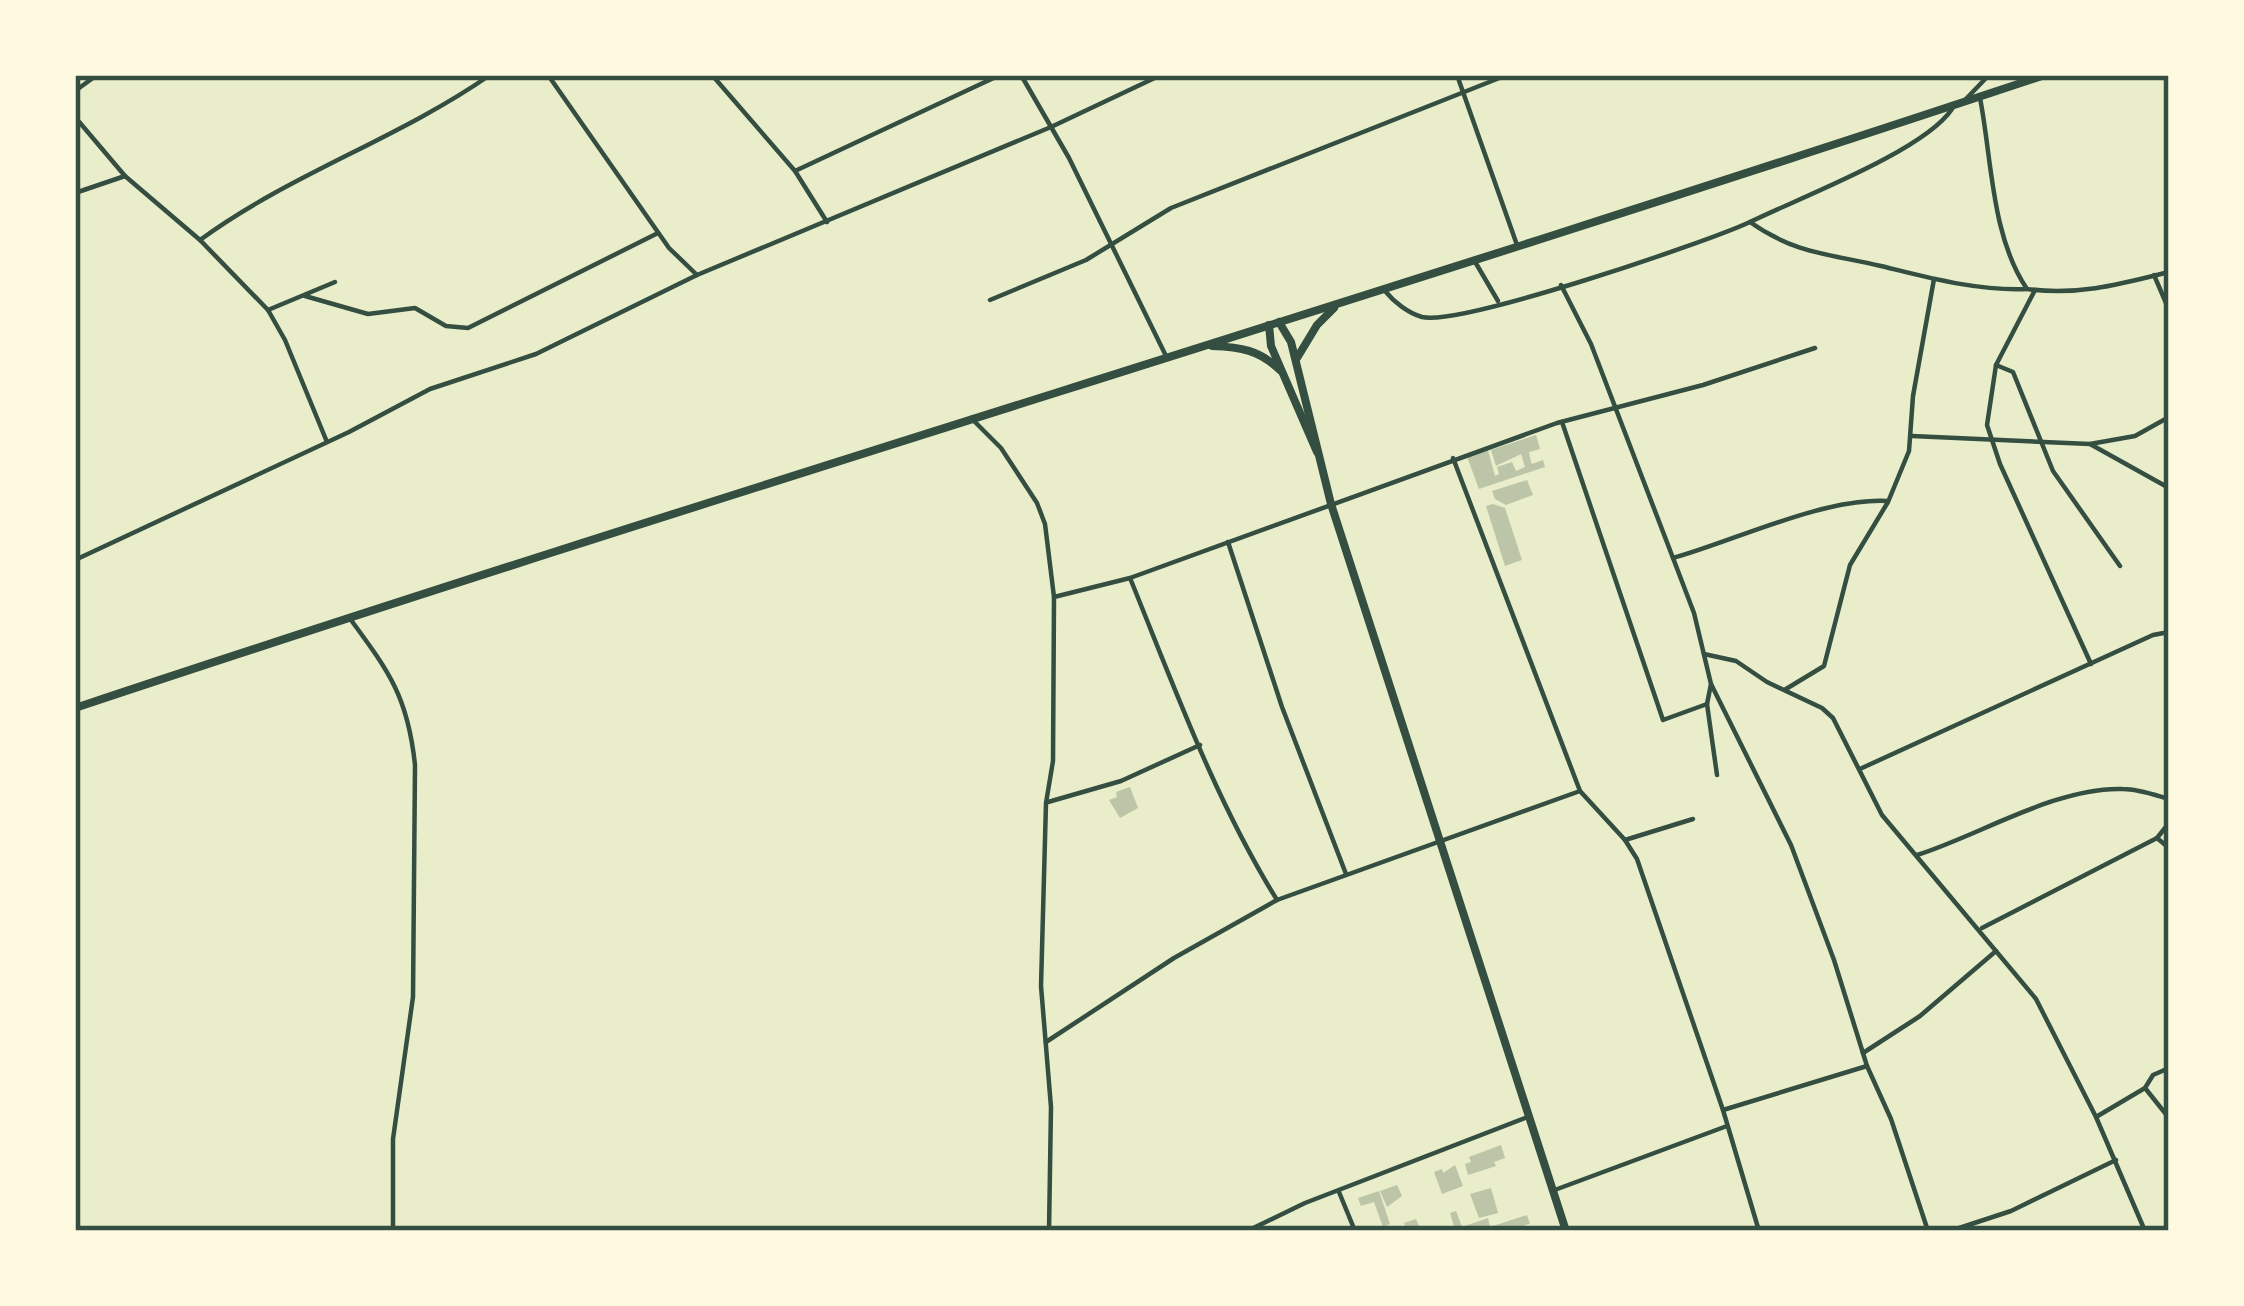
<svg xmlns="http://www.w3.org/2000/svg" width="2244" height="1306" font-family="'Sofia Sans Condensed',sans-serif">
	<rect width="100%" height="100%" fill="#e9edc9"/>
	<!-- building -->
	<g fill="#bcc5a7">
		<path d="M1536,435l4,14 -11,3 1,6 2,6 11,-4 2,7 -66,22 -13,-35 21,-7 8,29 4,-2 -2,-7 15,-5 4,9 9,-4 -4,-13 -25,12 -5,-16z"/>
		<path d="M1527,480l6,15 -27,10 -11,-6 -3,-8z"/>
		<path d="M1493,504l12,4 17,52 -17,6 -19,-60z"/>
		<path d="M1130,787l8,21 -18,10 -11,-18 8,-3 -1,-5z"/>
		<path d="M1501,1145l4,13 -11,4 2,4 -28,9 -3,-11 6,-2 -2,-5z"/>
		<path d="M1455,1165l8,21 -21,8 -8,-22 8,-3 1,4z"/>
		<path d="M1397,1185l5,11 -15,11 -7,-16z"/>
		<path d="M1491,1188l7,25 -19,5 -9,-24z"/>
		<path d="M1379,1191l11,33 -7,3 -9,-25 -13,4 -3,-8z"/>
		<path d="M1456,1211l6,16 26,-9 2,9 37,-12 3,9 -5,1 2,6h-75l3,-2 -5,-16z"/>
		<path d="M1416,1219l5,12h-14l-3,-8z"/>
	</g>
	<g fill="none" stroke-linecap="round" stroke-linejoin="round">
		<!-- minor -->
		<g stroke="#344e41" stroke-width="4.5">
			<path d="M548,75l121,173 28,27"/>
			<path d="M712,75l83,96 32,51"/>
			<path d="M1021,75l48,83 98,200"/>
			<path d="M75,91l22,-16"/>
			<path d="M1980,98c12,61 11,138 47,191 51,7 94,-5 142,-17"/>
			<path d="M1964,101l25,-26"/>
			<path d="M75,117l50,59 75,64 68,70 17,30 42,102"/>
			<path d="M795,171l205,-96"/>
			<path d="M75,193l50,-17"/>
			<path d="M1750,222c49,-24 174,-71 202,-113"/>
			<path d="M200,240c90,-66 198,-101 290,-165"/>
			<path d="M1474,260l24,41"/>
			<path d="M2154,275l15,35"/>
			<path d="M1561,285l30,59 82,214 21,55 17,71 80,161 43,115 33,106 24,53 37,112"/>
			<path d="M2035,290l-39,75 -9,60 13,39 91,200"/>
			<path d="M1385,291c9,11 23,22 37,26 38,9 283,-74 328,-95 45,32 80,32 131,44 49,12 96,25 146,23"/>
			<path d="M305,296l63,18 47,-6 31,18 22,2 190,-95"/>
			<path d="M990,300l96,-40 85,-52 336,-133"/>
			<path d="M268,310l67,-28"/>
			<path d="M1996,365l17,7 40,99 67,95"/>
			<path d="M971,418l30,30 36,55 8,21 9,73 -1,164 -7,42 -5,183 10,121 -2,124"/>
			<path d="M1562,422l101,298 44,-16"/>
			<path d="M1912,436l178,8 45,-8 34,-19"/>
			<path d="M2090,444l79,44"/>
			<path d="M1228,542l54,165 64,167"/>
			<path d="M1673,558c64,-18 149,-60 214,-57"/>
			<path d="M75,560l274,-128 81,-43 106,-35 161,-79 354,-148 110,-52"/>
			<path d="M1130,578c44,108 85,222 147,322"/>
			<path d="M1054,597l76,-19 427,-155 146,-38 112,-37"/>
			<path d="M351,620c39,53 57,78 64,145l-2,232 -20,142v92"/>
			<path d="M1704,654l32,7 31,21 55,26 11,10 49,97 154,184 60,118 49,114"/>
			<path d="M1711,684l-4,20 10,71"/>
			<path d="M1786,689l38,-23 26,-101 38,-63 21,-51 4,-55 21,-117"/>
			<path d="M1862,768l291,-133 16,-3"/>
			<path d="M1580,791l45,49 12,19 86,251 36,121"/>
			<path d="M1048,802l73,-21 79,-36"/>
			<path d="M2157,838l12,10"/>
			<path d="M1625,840l68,-21"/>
			<path d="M1917,855c61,-19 141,-69 206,-66 15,0 32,6 46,10"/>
			<path d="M1982,928l175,-90 12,-15"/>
			<path d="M1046,1042l128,-84 103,-58 303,-109 -127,-333"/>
			<path d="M1863,1053l57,-37 76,-65"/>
			<path d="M2145,1088l24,30"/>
			<path d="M1723,1110l144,-44"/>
			<path d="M2096,1117l49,-29 8,-13 16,-7"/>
			<path d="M1552,1191l175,-65"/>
			<path d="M1339,1192l16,39"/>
			<path d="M1247,1231l58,-28 225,-87"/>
			<path d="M1950,1231l61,-20 105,-51"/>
		</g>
		<!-- tertiary -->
		<path stroke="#344e41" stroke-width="4.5" d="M1457,75l60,170"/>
		<!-- trunk -->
		<g stroke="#344e41" stroke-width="8">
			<path d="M1279,322l12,20 40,162 235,727"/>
			<path d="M1269,325l2,21 46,106"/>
			<path d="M1212,346c29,1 47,4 68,24"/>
			<path d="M1297,358l20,-33 17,-17"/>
			<path d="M75,708c655,-218 1315,-415 1970,-633"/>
		</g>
	</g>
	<!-- border -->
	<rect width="2244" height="1306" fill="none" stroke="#fefae0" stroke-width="156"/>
	<rect x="78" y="78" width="2088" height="1150" fill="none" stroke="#344e41" stroke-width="4.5"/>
</svg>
